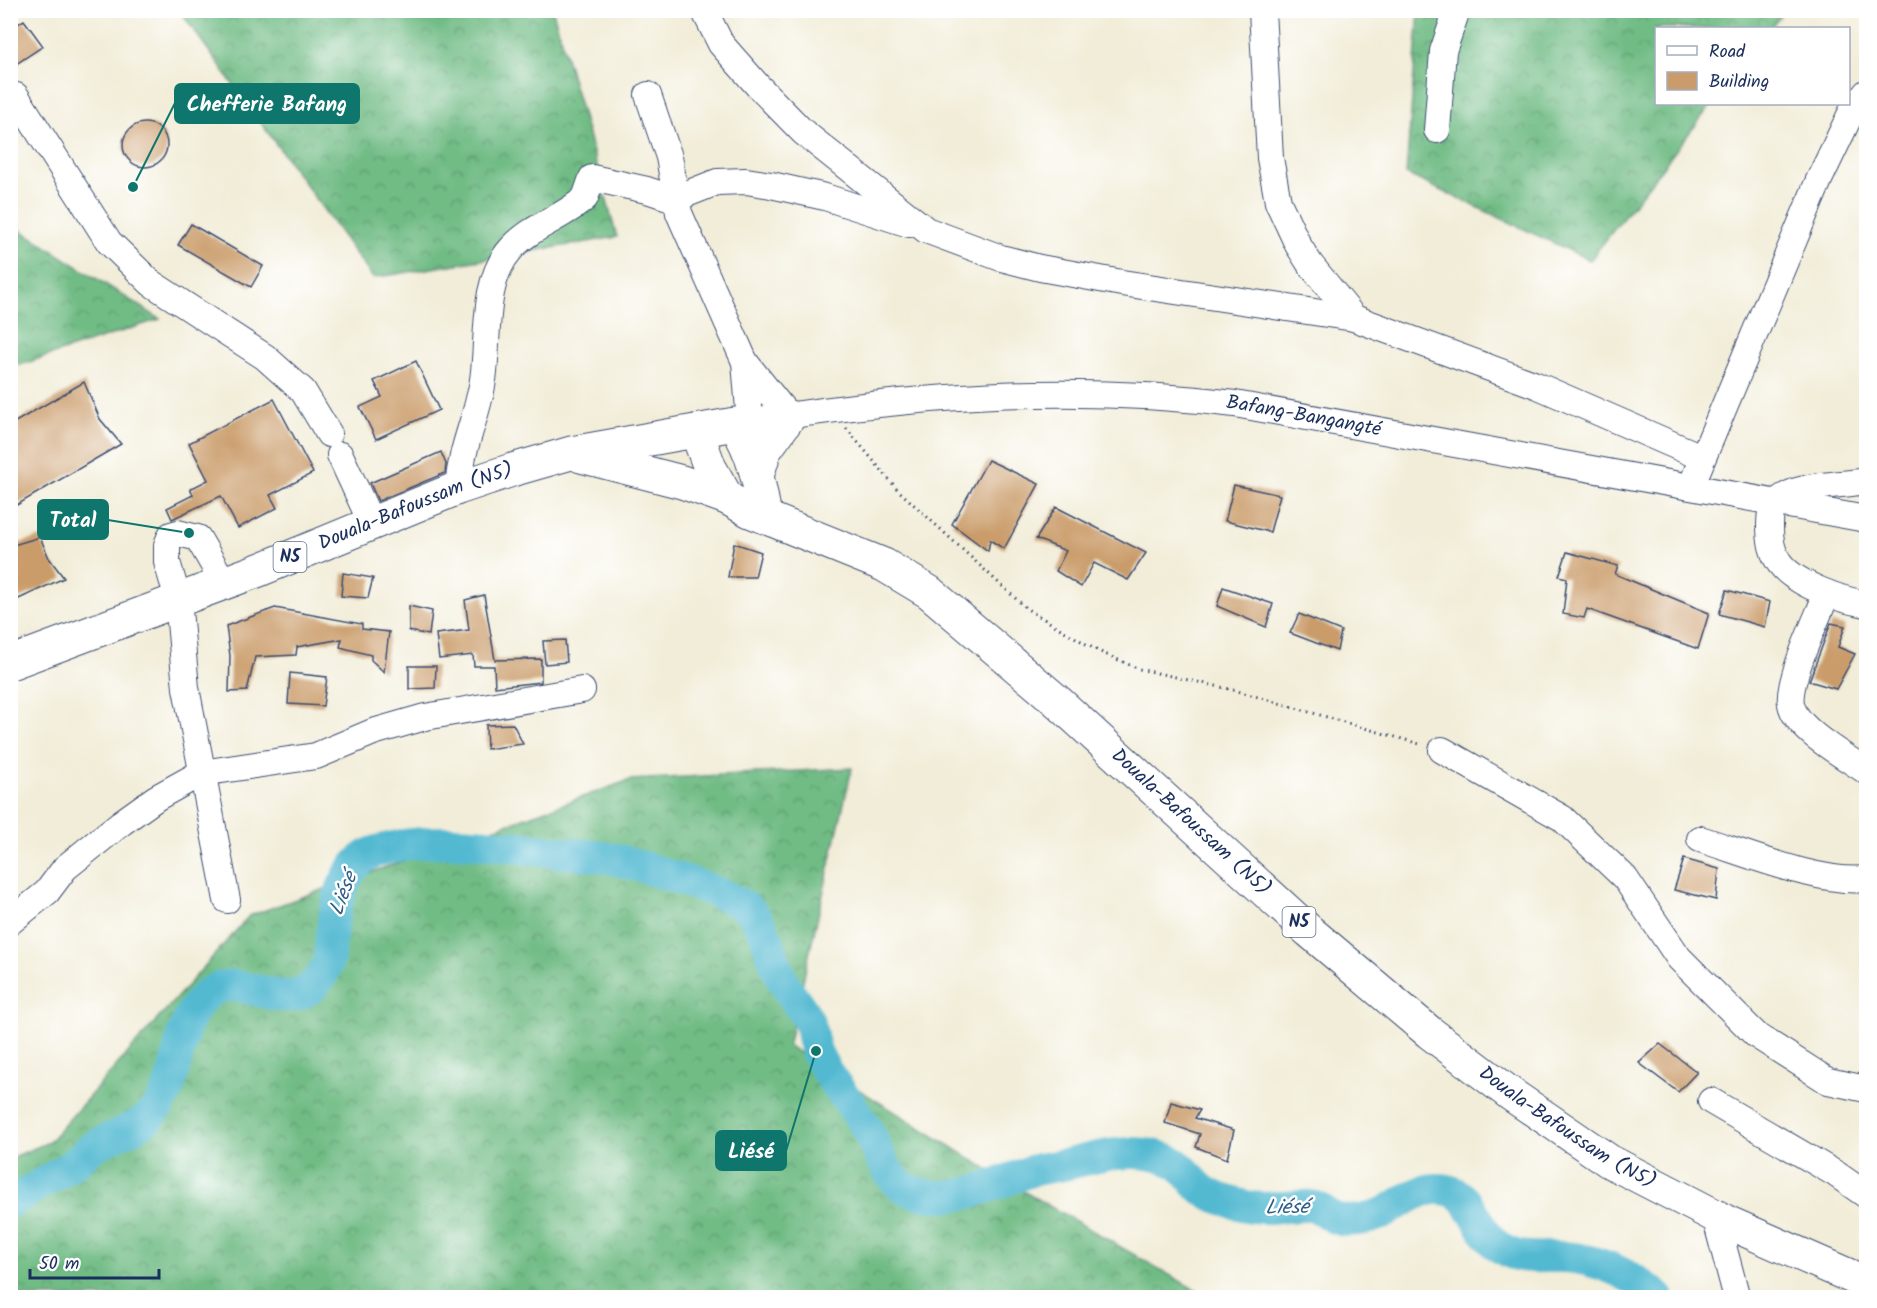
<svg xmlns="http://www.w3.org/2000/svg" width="1877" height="1308" font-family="Kalam,sans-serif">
	<defs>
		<pattern id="forest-crowns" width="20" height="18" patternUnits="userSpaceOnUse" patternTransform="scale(1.5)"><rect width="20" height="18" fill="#71bc85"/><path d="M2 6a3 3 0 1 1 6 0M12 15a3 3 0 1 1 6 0" fill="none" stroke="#5c9970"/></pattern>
	</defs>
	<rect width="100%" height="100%" fill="#fff"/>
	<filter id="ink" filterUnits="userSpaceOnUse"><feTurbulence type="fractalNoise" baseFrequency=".0167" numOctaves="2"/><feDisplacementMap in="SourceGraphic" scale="12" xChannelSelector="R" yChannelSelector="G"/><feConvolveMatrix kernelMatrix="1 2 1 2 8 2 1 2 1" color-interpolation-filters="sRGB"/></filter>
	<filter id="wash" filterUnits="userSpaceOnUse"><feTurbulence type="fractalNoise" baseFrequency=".008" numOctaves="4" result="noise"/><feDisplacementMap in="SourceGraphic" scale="24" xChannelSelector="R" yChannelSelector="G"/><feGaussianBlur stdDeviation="1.35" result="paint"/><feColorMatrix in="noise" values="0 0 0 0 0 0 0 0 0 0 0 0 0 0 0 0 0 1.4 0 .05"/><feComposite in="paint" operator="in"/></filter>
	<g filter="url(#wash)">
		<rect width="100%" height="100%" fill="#f2edd8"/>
		<!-- forest -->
		<g fill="url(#forest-crowns)" stroke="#467672" stroke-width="1.5">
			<path d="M180,11h373l64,226 -244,41z"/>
			<path d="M1419,11h365l-14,17h-114v76h56l-122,156 -184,-86z"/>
			<path d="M11,224l149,95 -149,49z"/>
			<path d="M852,768l-64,278 235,145 185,106h-1197v-139l38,-16 200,-226 381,-136z"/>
		</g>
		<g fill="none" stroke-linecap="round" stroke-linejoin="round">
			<!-- river -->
			<path stroke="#53b9d1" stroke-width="32" d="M10,1202c22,-13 44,-25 64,-39 6,-4 10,-10 16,-14 24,-17 53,-18 70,-45 22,-32 14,-78 44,-107 36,-35 81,27 115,-18 13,-16 10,-31 13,-50 4,-29 14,-68 45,-78 56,-17 123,-6 179,1 18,2 36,3 53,6 24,5 124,36 139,51 19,17 22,44 32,66 7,16 20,29 28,45 4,9 4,21 8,31 12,30 37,51 52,80 10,19 19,50 41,59 43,17 83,-5 122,-19 10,-3 22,-4 32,-6 24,-5 48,-13 73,-12 16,1 37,5 48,17 7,7 13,17 22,22 12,7 27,11 40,14 21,5 43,-1 64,0 14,1 15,9 27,13 11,4 32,0 42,-4 20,-9 34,-25 57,-26 40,-2 37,42 66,60 19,12 40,7 62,8 35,2 69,18 95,41"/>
		</g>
		<g id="blocks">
			<!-- building -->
			<g fill="#ca9c6b">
				<path d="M24,20l19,26 -33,22v-39z"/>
				<circle cx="145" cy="145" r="22"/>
				<path d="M191,224l72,42 -12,21 -73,-42z"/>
				<path d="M416,361l23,49 -63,29 -16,-32 22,-10 -8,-16z"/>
				<path d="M84,382l16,37 21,25 -111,65v-84z"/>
				<path d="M274,399l39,74 -43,22 7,13 -39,20 -17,-32 -49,23 -5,-11 26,-13 -3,-6 18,-9 -19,-37z"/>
				<path d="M441,452l5,12 -1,9 -67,28 -8,-18z"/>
				<path d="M988,460l51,24 -35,65 -14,-9 -2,11 -36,-27z"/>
				<path d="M1234,485l46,10 -10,37 -45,-11z"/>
				<path d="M1056,507l90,46 -18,27 -34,-17 -13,24 -25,-16 10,-20 -30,-12z"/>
				<path d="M40,537l9,21 15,20 -54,25v-57z"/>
				<path d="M734,543l27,9 -6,25h-27z"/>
				<path d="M1567,552l51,14 -3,8 94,39 -11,36 -111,-40 -3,9 -21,-4 4,-36 -8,-2z"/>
				<path d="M343,573l30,5 -5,20 -27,-2z"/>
				<path d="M1223,587l50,17 -7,23 -49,-21z"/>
				<path d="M1727,590l43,12 -5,25 -46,-13z"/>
				<path d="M484,595l11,65 46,-1v23l-46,5 -1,-21h-20l-1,-11 -34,4 -3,-25 33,-4 -4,-30z"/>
				<path d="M409,606l23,5 -3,24 -20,-4z"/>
				<path d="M275,608l87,16v5l27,3 -5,40 -13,-12v-5l-31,-8 2,-8 -45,8 -1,8 -41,2 -8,34 -18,1 1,-36 -4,-30z"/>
				<path d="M1299,614l42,17 -4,20 -47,-18z"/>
				<path d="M1831,623l14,3 -7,21 17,7 -19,35 -27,-8z"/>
				<path d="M565,640l2,22 -22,2 -2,-23z"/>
				<path d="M409,666h27l-1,22 -26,1z"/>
				<path d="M290,673l37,4 -4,29 -35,-2z"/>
				<path d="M513,724l10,20 -36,5 -1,-24z"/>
				<path d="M1684,859l35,10 -3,31 -42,-10z"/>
				<path d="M1660,1044l37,28 -19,20 -39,-29z"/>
				<path d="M1171,1102l29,8 -5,8 39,12 -7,29 -31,-12 4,-13 -35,-11z"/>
			</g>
		</g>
	</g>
	<g filter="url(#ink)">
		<use href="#blocks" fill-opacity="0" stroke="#3b4c70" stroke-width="1.5"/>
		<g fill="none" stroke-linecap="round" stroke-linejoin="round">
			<defs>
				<g id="minor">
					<path d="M704,10l17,34 37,42 45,46 123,98 75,28 39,10 82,15 232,35"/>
					<path d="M1262,10l8,148 8,44 20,43 12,19 44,54 182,67 165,72"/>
					<path d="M648,95l21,62 10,56 66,149 5,60"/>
					<path d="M16,96l93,146 42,41 114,74 38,34 26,43"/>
					<path d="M1437,130l6,-79 14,-41"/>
					<path d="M745,362l44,55"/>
					<path id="s1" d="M735,424c169,-28 330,-41 500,-20l631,115"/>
					<path d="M340,455l32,69"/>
					<path d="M1696,474l123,-294 33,-69 14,-18"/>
					<path d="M1866,481c-25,5 -69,2 -89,21 -7,6 -7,17 -7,26 0,11 1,21 7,31 13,24 64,41 89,45"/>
					<path d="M458,488c3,-40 17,-65 24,-102 8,-41 -2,-103 29,-137 20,-23 52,-31 74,-51l7,-20 55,12 27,9 43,-17 29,-1 25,4 54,12 84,27"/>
					<path d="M224,583l-26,-45 -20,-5 -7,2 -4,10v17l11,37 8,89 41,212"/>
					<path d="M1827,593c-9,24 -40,87 -36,111 5,26 54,52 75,67"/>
					<path d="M1442,750l120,68 63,60 54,80 77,77 72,46 38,8"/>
					<path d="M1700,839c45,14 120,45 166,40"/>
					<path d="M10,922l37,-30 18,-24 56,-45 35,-25 45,-25 115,-17 57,-24 52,-15 157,-27"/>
					<path d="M1711,1101l125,73 30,21"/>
					<path d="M1715,1216l22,82"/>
				</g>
				<g id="highway">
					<path id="s2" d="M697,433l13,35 17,30 23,13 134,54 45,27 128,109 252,230 120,101 83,63 97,66 120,62 137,60"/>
					<path d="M581,456l101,26 45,16"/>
					<path d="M758,473l7,-23 24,-33"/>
					<path id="s3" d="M10,663l249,-93 199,-82 54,-18 59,-17 164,-29c19,30 24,58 30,92"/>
				</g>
			</defs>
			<!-- minor casing -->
			<use href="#minor" stroke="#3b4c70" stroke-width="28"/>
			<!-- highway casing -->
			<use href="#highway" stroke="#3b4c70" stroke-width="35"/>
			<!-- path -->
			<path stroke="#3b4c70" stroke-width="3" stroke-dasharray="1.5 4.5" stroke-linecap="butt" d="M846,428l52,62 129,119 71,42 41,18 95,21 189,55"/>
			<!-- minor -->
			<use href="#minor" stroke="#fff" stroke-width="26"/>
			<!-- highway -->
			<use href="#highway" stroke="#fff" stroke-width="33"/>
		</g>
	</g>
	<g text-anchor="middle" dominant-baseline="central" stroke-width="5" stroke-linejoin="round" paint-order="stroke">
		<!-- shield labels -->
		<g fill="#fff" stroke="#5f6d8e" stroke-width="1.5">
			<rect x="273.5" y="542" width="33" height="30" rx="4.5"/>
			<rect x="1282.5" y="907" width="33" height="30" rx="4.5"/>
		</g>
		<g font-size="18" font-weight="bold" fill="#1b2f5e">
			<text x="290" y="557">N5</text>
			<text x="1299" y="922">N5</text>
		</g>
		<!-- street labels -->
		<g font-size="20" fill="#1b2f5e" stroke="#fff">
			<text stroke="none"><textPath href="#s1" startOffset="572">Bafang-Bangangté</textPath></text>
			<text stroke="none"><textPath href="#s3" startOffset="435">Douala-Bafoussam (N5)</textPath></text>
			<text stroke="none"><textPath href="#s2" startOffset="644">Douala-Bafoussam (N5)</textPath></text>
			<text stroke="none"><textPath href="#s2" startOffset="1130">Douala-Bafoussam (N5)</textPath></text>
		</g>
		<!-- water labels -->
		<g font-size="21" font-style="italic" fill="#2f5f86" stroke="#fff">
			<text transform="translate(344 894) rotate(-69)">Liésé</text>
			<text transform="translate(1287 1208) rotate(-1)">Liésé</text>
		</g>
	</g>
	<!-- callouts -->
	<path fill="none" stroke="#0f766e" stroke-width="2" d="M133 187L175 103M189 533L108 520M816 1051L786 1151"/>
	<g fill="#0f766e" stroke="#fff" stroke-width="2">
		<circle cx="133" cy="187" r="6"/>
		<circle cx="189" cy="533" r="6"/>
		<circle cx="816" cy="1051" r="6"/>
	</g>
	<g fill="#0f766e" stroke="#0f766e" stroke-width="2">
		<rect x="175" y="84" width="184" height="39" rx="6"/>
		<rect x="38" y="500" width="70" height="39" rx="6"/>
		<rect x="716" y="1131" width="70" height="39" rx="6"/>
	</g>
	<g font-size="21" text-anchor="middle" font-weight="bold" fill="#fff">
		<text x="267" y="111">Chefferie Bafang</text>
		<text x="73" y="527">Total</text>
		<text x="751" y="1158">Liésé</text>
	</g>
	<!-- margin -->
	<rect width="1877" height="1308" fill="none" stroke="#fff" stroke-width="36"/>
	<!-- legend -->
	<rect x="1655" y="27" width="195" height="78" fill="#ffffff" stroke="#a4acbf" stroke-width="1.5"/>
	<rect x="1667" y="46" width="30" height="9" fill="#ffffff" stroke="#a4acbf" stroke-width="1.5"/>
	<text x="1709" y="57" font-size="18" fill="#1b2f5e">Road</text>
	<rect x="1667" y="72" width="30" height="18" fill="#ca9c6b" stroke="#a4acbf" stroke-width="1.5"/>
	<text x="1709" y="87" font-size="18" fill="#1b2f5e">Building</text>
	<!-- scale -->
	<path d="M30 1269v9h129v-9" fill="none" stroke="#1b2f5e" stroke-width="3"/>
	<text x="39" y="1269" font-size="18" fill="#1b2f5e" stroke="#ffffff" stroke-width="4.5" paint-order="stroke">50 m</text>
</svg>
